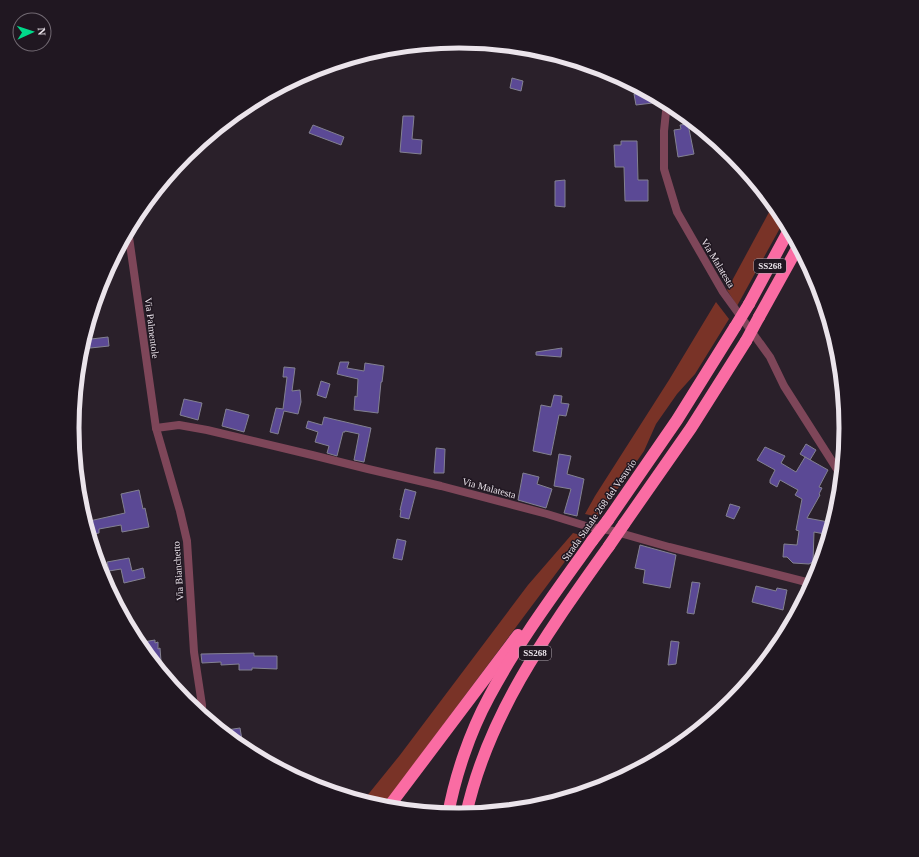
<svg xmlns="http://www.w3.org/2000/svg" width="919" height="857" font-family="'Times New Roman',serif">
	<rect width="100%" height="100%" fill="#2a202a"/>
	<!-- green -->
	<g fill="#793327">
		<path d="M774,203l11,16 -48,87 -10,-16z"/>
		<path d="M716,302l13,17 -34,55 -18,20 -21,30 -12,27 -46,66 -13,-3 10,-18 74,-116z"/>
		<path d="M573,533l11,3 -203,272 -19,-6 38,-47 128,-170z"/>
	</g>
	<!-- building -->
	<g fill="#5b4995" stroke="#838191">
		<path d="M512,78l11,3 -2,10 -11,-3z"/>
		<path d="M649,92l13,8 -1,2 -25,3 -2,-11z"/>
		<path d="M403,116h11l-2,23 10,1 -1,14 -21,-2z"/>
		<path d="M688,124l6,30 -16,3 -4,-27 7,-1 -1,-4z"/>
		<path d="M313,125l31,12 -3,8 -32,-12z"/>
		<path d="M621,141h16l1,39h10v21h-23l-1,-34h-9l-1,-22h7z"/>
		<path d="M565,180v27l-10,-1v-25z"/>
		<path d="M108,337l1,9 -28,3 2,-9z"/>
		<path d="M562,348l-1,9 -25,-2v-3z"/>
		<path d="M340,362h9l-2,6 17,3 1,-8 19,3 -2,16h-1l-3,31 -24,-3 1,-14 2,1 1,-18 -21,-5z"/>
		<path d="M284,367l11,1 -3,23 8,-1 1,12 -3,12 -14,-3 -6,23 -8,-2 6,-24 7,1 4,-32h-4z"/>
		<path d="M321,381l9,3 -4,14 -9,-3z"/>
		<path d="M554,395l8,1 -1,7 8,1 -3,12 -7,-1 -8,40 -18,-4 8,-46 10,2z"/>
		<path d="M184,399l18,4 -4,17 -18,-5z"/>
		<path d="M226,409l23,6 -5,17 -22,-6z"/>
		<path d="M324,417l47,11 -7,34 -10,-2 5,-26 -14,-3v1h-2l-6,24 -10,-3 2,-7 -14,-4 3,-10 -12,-4 2,-7 14,4z"/>
		<path d="M806,444l10,6 -6,10 -10,-6z"/>
		<path d="M765,447l20,9 -4,7 15,9 9,-15 23,13 -9,17 3,1 -3,6 1,1 -13,23 27,5 -4,12 -16,-3 -1,30 -4,2 -16,-1 -6,-6h-4l1,-13 13,1 2,-14 -3,-1 6,-31 -7,-4 3,-5 -18,-10 -3,7 -7,-4v-3l5,-10 -18,-10z"/>
		<path d="M436,448l9,1 -1,24h-10z"/>
		<path d="M559,454l12,2 -4,18 17,5 -7,37 -13,-3 7,-24 -17,-3z"/>
		<path d="M523,473l16,4 -2,7 15,5 -6,19 -28,-8z"/>
		<path d="M405,489l11,3 -7,27 -9,-2 1,-7h-1z"/>
		<path d="M139,490l4,19 2,-1 4,19 -27,5 -1,-7 -22,4v4l-10,2 -4,-13 40,-9 -4,-19z"/>
		<path d="M730,504l10,3 -6,12 -8,-3z"/>
		<path d="M397,539l9,2 -4,19 -9,-2z"/>
		<path d="M640,545l36,10 -6,33 -27,-5 2,-13 -10,-2z"/>
		<path d="M129,558l3,13 11,-3 2,10 -21,5 -3,-14 -12,2 -2,-9z"/>
		<path d="M692,582l8,1 -6,31 -7,-1z"/>
		<path d="M756,586l20,5 1,-3 10,2 -4,20 -31,-8z"/>
		<path d="M155,640v3l3,-1v7l2,-1 2,26 -25,-31z"/>
		<path d="M671,641l8,1 -3,22 -8,1z"/>
		<path d="M254,653v3h23v13l-25,-1v2h-13v-6l-18,1v-3l-19,1 -1,-9z"/>
		<path d="M240,728l2,12 -9,1 -13,-10z"/>
	</g>
	<g fill="none" stroke-linecap="round" stroke-linejoin="round">
		<!-- street -->
		<g stroke="#7e4659" stroke-width="8">
			<path d="M667,102l-3,29v38l13,43 46,80 47,65 14,29 58,91"/>
			<path d="M128,230l28,198 24,83 7,30 7,111 8,53v11"/>
			<path d="M156,428l23,-3 28,5 105,25 56,14 73,17 106,28 39,12 27,5 56,16 145,37"/>
		</g>
		<!-- highway -->
		<g stroke="#fa6ca3" stroke-width="12">
			<path d="M749,304l41,-76"/>
			<path d="M759,317l40,-72"/>
			<path d="M608,520l69,-100 58,-93"/>
			<path d="M624,524l67,-96 55,-87"/>
			<path d="M387,809l131,-174"/>
			<path d="M448,815c7,-39 22,-83 41,-118 29,-55 67,-105 103,-156"/>
			<path d="M466,815c22,-102 84,-186 143,-269"/>
		</g>
		<!-- highway-bridge -->
		<g stroke="#fa6ca3" stroke-width="12">
			<path d="M735,327l14,-23"/>
			<path d="M746,341l13,-24"/>
			<path d="M592,541l16,-21"/>
			<path d="M609,546l15,-22"/>
		</g>
	</g>
	<g text-anchor="middle" dominant-baseline="central" stroke-width="3" stroke-linejoin="round" paint-order="stroke">
		<!-- shield labels -->
		<g fill="#201721" stroke="#aea6ae" stroke-width="1">
			<rect x="754" y="259" width="32" height="14" rx="3"/>
			<rect x="519" y="646" width="32" height="14" rx="3"/>
		</g>
		<g font-size="9" font-weight="bold" fill="#ebe4eb">
			<text x="770" y="266">SS268</text>
			<text x="535" y="653">SS268</text>
		</g>
		<!-- street labels -->
		<g font-size="10" fill="#ebe4eb" stroke="#201721">
			<text transform="translate(718 263) rotate(59)">Via Malatesta</text>
			<text transform="translate(152 328) rotate(83)">Via Palmentole</text>
			<text transform="translate(489 488) rotate(15)">Via Malatesta</text>
			<text transform="translate(599 510) rotate(-55)">Strada Statale 268 del Vesuvio</text>
			<text transform="translate(178 571) rotate(-94)">Via Bianchetto</text>
		</g>
	</g>
	<!-- crop -->
	<path d="M0 0H919V857H0ZM79 428a380 380 0 1 1 760 0a380 380 0 1 1-760 0Z" fill="#201721" fill-rule="evenodd"/>
	<path fill="none" stroke="#ebe4eb" stroke-width="5" d="M79 428a380 380 0 1 1 760 0a380 380 0 1 1-760 0Z"/>
	<!-- north arrow -->
	<g transform="translate(32 32) rotate(87)"><circle r="19" fill="#201721" stroke="#716972"/>
	<path d="M0-3L7 15L0 10L-7 15Z" fill="#01d98b"/>
	<text y="-6" font-size="11" font-weight="bold" text-anchor="middle" fill="#ebe4eb">N</text>
	</g>
</svg>
